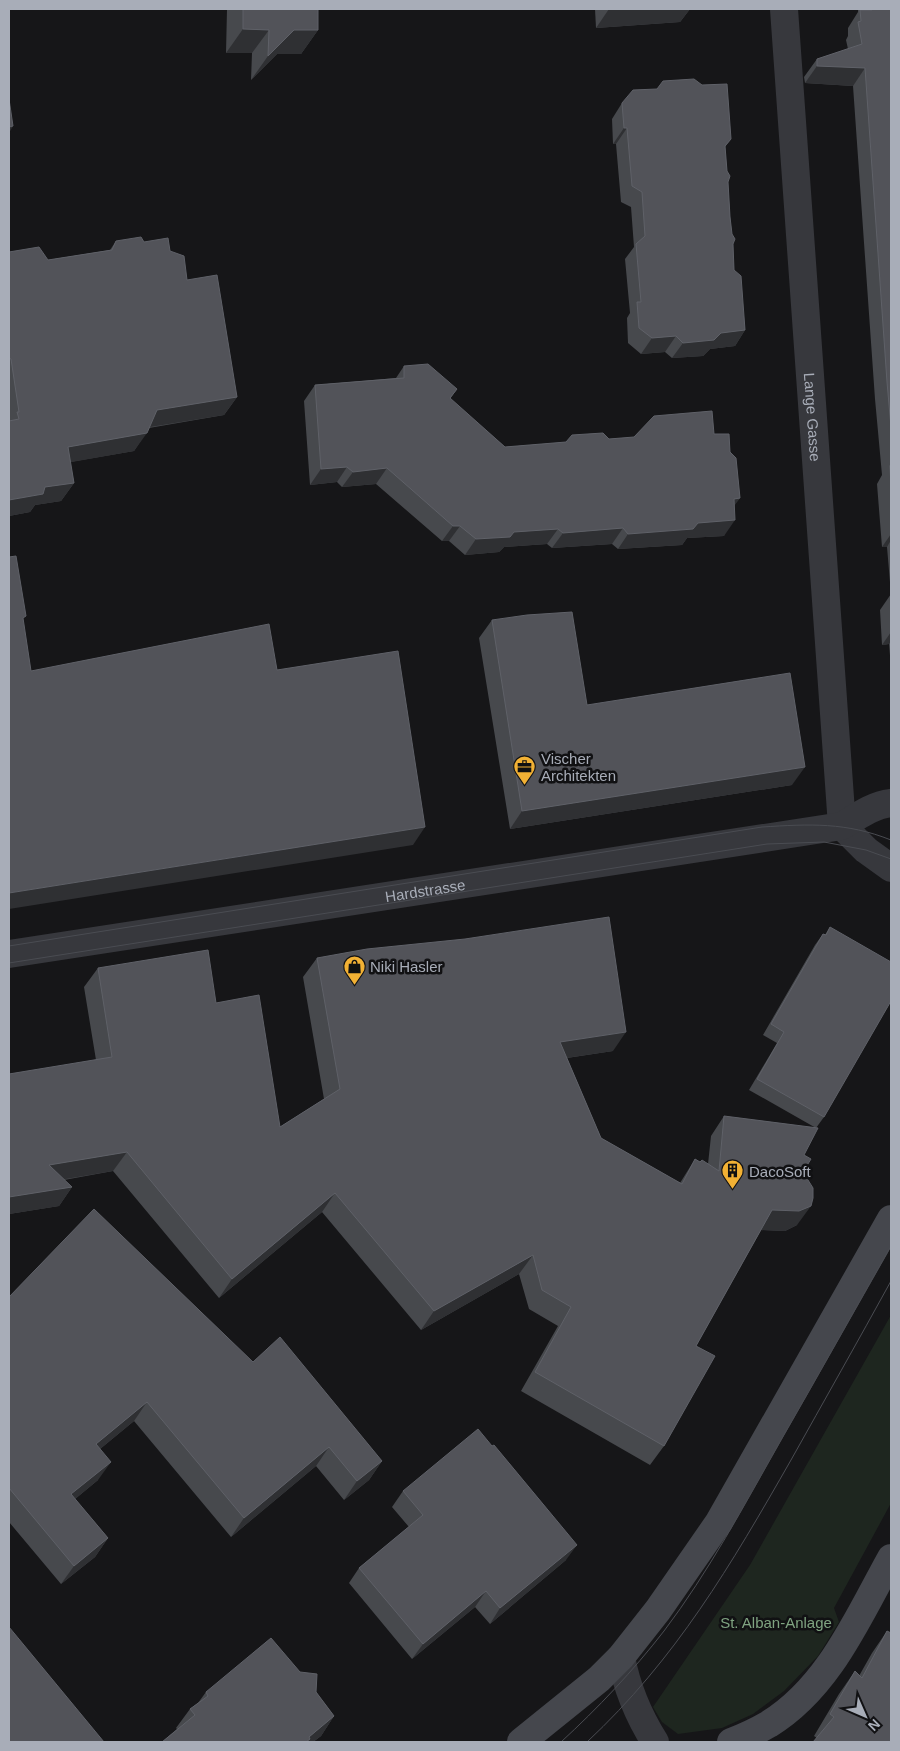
<svg xmlns="http://www.w3.org/2000/svg" width="900" height="1751" font-family="Arial,sans-serif">
	<rect width="100%" height="100%" fill="#161618"/>
	<!-- green -->
	<path fill="#1e261f" d="M891,1315v188l-57,105 5,14 -21,34 -34,35 -31,23 -31,14 -44,6 -16,-12 -9,-15 97,-142z"/>
	<g fill="none" stroke-linecap="round" stroke-linejoin="round">
		<!-- minor -->
		<g stroke="#37383d" stroke-width="28">
			<path id="s1" d="M784,9l58,817"/>
			<path d="M621,1657c6,32 17,58 34,85"/>
		</g>
		<!-- tertiary -->
		<g stroke="#37383d" stroke-width="28">
			<path d="M842,826l24,24 25,18"/>
			<path id="s2" d="M9,954l833,-128c16,-10 31,-21 49,-23"/>
		</g>
		<!-- secondary -->
		<g stroke="#45474d" stroke-width="28">
			<path d="M521,1742l78,-63 22,-22 37,-47 61,-88 172,-303"/>
			<path d="M731,1742c13,-5 26,-11 38,-18 60,-37 89,-107 122,-166"/>
		</g>
		<!-- tram -->
		<g stroke="#4a4c52" stroke-width="1">
			<path d="M9,946l753,-119c48,-3 84,-5 129,13"/>
			<path d="M9,963l758,-119 57,-2 42,8 25,9"/>
			<path d="M561,1742c37,-34 72,-71 103,-111 44,-58 81,-127 117,-191 37,-64 73,-129 110,-194"/>
			<path d="M587,1742c89,-83 144,-177 204,-282 33,-59 67,-119 100,-179"/>
		</g>
	</g>
	<!-- wall -->
	<g fill="#47494d">
		<path d="M227,9h91v21l-17,24h-24l-26,26 1,-27h-26z"/>
		<path d="M595,9h95l-10,13 -84,6z"/>
		<path d="M858,9h33v658l-2,-23 -7,1 -2,-35 11,-16 -4,-47h-5l-5,-63 5,-9 -7,-76 -22,-313 -48,-3 -1,-6 13,-18 31,-10 -2,-9 2,-4v-8l10,-16z"/>
		<path d="M622,103l109,36 -6,8 9,123 11,60 -10,16 -25,3 -7,7 -31,2 -7,-6 -24,2 -13,-11 -1,-25 3,-5 -5,-54 9,-12 -3,-40 -10,-5 -5,-58h-3l-1,-25z"/>
		<path d="M116,241l28,1 26,9 17,29 50,117 -13,18 -75,13 -15,23 -64,11 4,21 -13,18 -26,4 -5,7 -21,4v-264l39,8 62,-10z"/>
		<path d="M404,366l53,23 -7,10 55,48 104,-8 105,-5 16,18 10,46 -6,7 -10,31 -37,2 -5,7 -64,4 -6,-5 -60,4 -5,-4 -43,3 -5,5 -34,3 -16,-14h-7l-66,-57 -34,3 -5,-5 -27,3 -6,-84 11,-16 81,-7z"/>
		<path d="M492,620l95,85 205,80 -282,44 -31,-191z"/>
		<path d="M830,927l-6,190 -8,11 -67,-38 28,-47 -14,-8 52,-90 8,-11 2,1z"/>
		<path d="M317,958l296,93 -46,7 34,80 79,45 15,-24 5,3 8,2 3,-28 13,-20 80,39 -1,17 -6,53 -12,6 -24,-1 -65,116 -32,100 -14,19 -129,-74 37,-65 -29,-17 -10,-35 -98,56 -99,-118 -103,86 -106,-127 -49,9 8,7 -13,19 -50,8 87,-154 -12,-73 14,-19 118,35 64,124 44,-28 -21,-122z"/>
		<path d="M9,1297l244,65 129,99 -13,19 -25,20 -28,-34 -85,71 -97,-116 -34,28 -2,31 -23,19 33,39 -13,19 -34,27 -52,-62z"/>
		<path d="M403,1491l163,69 -76,64 -15,-17 -63,52 -63,-76 10,-15 50,-41 -17,-20z"/>
		<path d="M887,1631l4,111 -74,-4 -3,-2 25,-42 16,-23 4,5 13,-23z"/>
		<path d="M206,1692h110l18,24 -13,20 -8,6h-151l15,-13 -1,-1 14,-19 8,-6z"/>
	</g>
	<!-- shaded-wall -->
	<g fill="#2f3033">
		<path d="M609,9h81l-10,13 -84,6z"/>
		<path d="M243,29l26,1 -17,23h-26z"/>
		<path d="M294,30h24l-17,24h-24l-26,26 17,-24z"/>
		<path d="M817,66l48,2 -12,18 -48,-3z"/>
		<path d="M13,126l-4,7v-6z"/>
		<path d="M624,128h3l-11,16h-3z"/>
		<path d="M745,330l-10,16 -25,3 -7,7 -31,2 11,-15 38,-10z"/>
		<path d="M676,336l-11,16 -24,2 11,-16z"/>
		<path d="M237,397l-13,18 -80,13 13,-18z"/>
		<path d="M147,433l-13,18 -79,14 13,-18z"/>
		<path d="M347,467l-10,15 -27,3 11,-16z"/>
		<path d="M387,468l-11,16 -34,3 11,-15z"/>
		<path d="M74,483l-13,18 -26,4 -5,7 -21,4v-16l36,-13z"/>
		<path d="M740,498l-11,15 5,-14z"/>
		<path d="M735,520l-11,16 -37,2 -5,7 -64,4 10,-15 70,-11z"/>
		<path d="M453,526h7l-11,15h-7z"/>
		<path d="M623,528l-11,16 -60,4 11,-15z"/>
		<path d="M558,529l-11,15 -43,3 -5,5 -34,3 11,-16 38,-7z"/>
		<path d="M891,534v6l-4,7h-5z"/>
		<path d="M891,632v9l-2,3 -7,1z"/>
		<path d="M805,767l-13,18 -282,44 12,-18z"/>
		<path d="M425,827l-12,18 -404,64v-16z"/>
		<path d="M626,1032l-13,19 -67,10 14,-19z"/>
		<path d="M127,1152l-14,19 -77,13 13,-19z"/>
		<path d="M72,1187l-13,19 -50,8v-17z"/>
		<path d="M335,1193l-13,19 -103,86 13,-19z"/>
		<path d="M811,1206l-14,19 -12,6 -26,-1 13,-20z"/>
		<path d="M533,1255l-14,19 -98,56 13,-19z"/>
		<path d="M147,1402l-13,19 -51,42 13,-19z"/>
		<path d="M329,1447l-13,19 -85,71 13,-19z"/>
		<path d="M382,1461l-13,19 -25,20 13,-19z"/>
		<path d="M111,1462l-13,18 -40,33 13,-19z"/>
		<path d="M108,1538l-13,19 -34,27 13,-18z"/>
		<path d="M577,1545l-11,15 -76,64 10,-16z"/>
		<path d="M486,1591l-11,16 -63,52 11,-15z"/>
		<path d="M334,1716l-13,20 -8,6h-7l3,-5z"/>
	</g>
	<!-- building -->
	<g fill="#525359" stroke="#5f6168">
		<path d="M243,9h75v21h-24l-26,26 1,-26 -26,-1z"/>
		<path d="M871,9h20v418l-4,-45 -22,-314 -48,-2v-7l45,-15 -4,-22 3,-1 -1,-11h12z"/>
		<path d="M694,79l8,6 25,-1 4,55 -6,7 2,25 3,5 -2,6 2,35 2,17 3,5 -2,5 1,26 7,6 4,54 -24,3 -7,7 -31,3 -7,-7 -24,2 -13,-10 -2,-26h4l-5,-58 9,-8 -3,-44 -10,-6 -5,-58h-3l-2,-25 11,-13 24,-1 6,-8z"/>
		<path d="M9,99l4,27 -4,1z"/>
		<path d="M141,237l3,5 24,-4 2,13 14,5 3,24 30,-5 20,122 -80,13 -10,23 -79,14 6,36 -29,4 -2,7 -34,6v-79l10,-2 -2,-7h2l-8,-53 -2,-1v-106l30,-5 9,13 64,-10 4,-9z"/>
		<path d="M428,364l29,25 -7,9 55,49 61,-5 6,-7 31,-2 6,6 25,-2 20,-21 58,-5 2,23h15l1,18 6,6 4,40 -6,1 1,21 -37,3 -5,6 -65,5 -5,-6 -60,5 -5,-4 -44,3 -4,5 -34,2 -16,-13h-7l-66,-58 -34,4 -6,-5 -26,2 -6,-84 89,-7v-12z"/>
		<path d="M891,463v24l-1,-21z"/>
		<path d="M16,556l10,60 -3,2 8,53 238,-47 8,46 121,-19 27,176 -416,66v-336z"/>
		<path d="M572,612l15,93 203,-32 15,94 -283,44 -30,-191 35,-5z"/>
		<path d="M609,917l17,115 -66,10 41,96 81,46 13,-25 5,3 2,-2 17,11 5,-55 94,12 -14,27 7,4 -8,13 10,16v10l-2,8 -12,5 -27,-1 -76,136 19,10 -51,90 -129,-74 36,-65 -29,-17 -9,-35 -99,56 -99,-118 -103,86 -105,-127 -78,13 23,22 -63,10v-123l103,-17 -14,-89 110,-18 8,53 43,-8 21,132 60,-38 -23,-131 50,-9 98,-10z"/>
		<path d="M830,927l61,35v39l-67,116 -67,-38 27,-47 -13,-8 52,-90 3,1z"/>
		<path d="M94,1209l159,153 27,-25 102,124 -25,20 -28,-34 -85,71 -97,-116 -51,42 15,18 -40,32 37,44 -34,28 -65,-78v-191z"/>
		<path d="M478,1429l14,17 2,-1 83,100 -77,63 -14,-17 -63,53 -64,-76 64,-53 -20,-24z"/>
		<path d="M9,1627l95,115h-95z"/>
		<path d="M887,1631l4,2v109h-78l21,-25 -4,-3 25,-43 7,7z"/>
		<path d="M271,1638l29,34 17,2 -1,18 18,24 -25,21 1,2 -4,3h-144l33,-27 -5,-6 18,-13 -2,-4z"/>
	</g>
	<!-- icons -->
	<defs>
		<symbol id="office-pin" viewBox="-11 -11 22 30"><path d="M0 17L-7.5 6A9.5 9.5 0 1 1 7.5 6Z" fill="#f2b134" stroke="#111113"/><path d="M-6-3h4V-5.5h4V-3h4V5H-6ZM-1-4.5V-3h2v-1.5ZM-6 0V1H6V0Z" fill="#111"/></symbol>
		<symbol id="shop-pin" viewBox="-11 -11 22 30"><path d="M0 17L-7.5 6A9.5 9.5 0 1 1 7.5 6Z" fill="#f2b134" stroke="#111113"/><path d="M-5-2.5h2.3a2.7 3.5 0 0 1 5.4 0H5L5.5 6h-11ZM-1.5-2.5h3a1.5 2.3 0 0 0-3 0Z" fill="#111"/></symbol>
		<symbol id="building-pin" viewBox="-11 -11 22 30"><path d="M0 17L-7.5 6A9.5 9.5 0 1 1 7.5 6Z" fill="#f2b134" stroke="#111113"/><path d="M-4-6H4V6H1V3H-1V6H-4ZM-2.5-4.3h1.7v1.8h-1.7ZM.8-4.3h1.7v1.8H.8ZM-2.5-1h1.7V.8h-1.7ZM.8-1h1.7V.8H.8Z" fill="#111"/></symbol>
	</defs>
	<g fill-rule="evenodd">
		<use href="#office-pin" x="512" y="754" width="25" height="34"/>
		<use href="#shop-pin" x="342" y="954" width="25" height="34"/>
		<use href="#building-pin" x="720" y="1158" width="25" height="34"/>
	</g>
	<g text-anchor="middle" dominant-baseline="central" stroke-width="5" stroke-linejoin="round" paint-order="stroke">
		<!-- street labels -->
		<g font-size="15" fill="#a8adb8" stroke="#111113">
			<text stroke="none"><textPath href="#s1" startOffset="409">Lange Gasse</textPath></text>
			<text stroke="none"><textPath href="#s2" startOffset="421">Hardstrasse</textPath></text>
		</g>
		<!-- poi labels -->
		<g font-size="15" fill="#a8adb8" stroke="#111113" text-anchor="start">
			<text x="541" y="758">Vischer<tspan x="541" dy="17">Architekten</tspan></text>
			<text x="370" y="966">Niki Hasler</text>
			<text x="749" y="1171">DacoSoft</text>
		</g>
		<!-- park labels -->
		<g font-size="15" fill="#7fa381" stroke="#111113">
			<text x="776" y="1622">St. Alban-Anlage</text>
		</g>
	</g>
	<!-- border -->
	<rect width="900" height="1751" fill="none" stroke="#a8adb8" stroke-width="20"/>
	<!-- north arrow -->
	<g transform="translate(865 1716) rotate(135)" stroke="#111113" stroke-width="4" paint-order="stroke">
	<path d="M0-4L9 19L0 12L-9 19Z" fill="#a8adb8"/>
	<text y="-8" font-size="14" font-weight="bold" text-anchor="middle" fill="#a8adb8">N</text>
	</g>
</svg>
